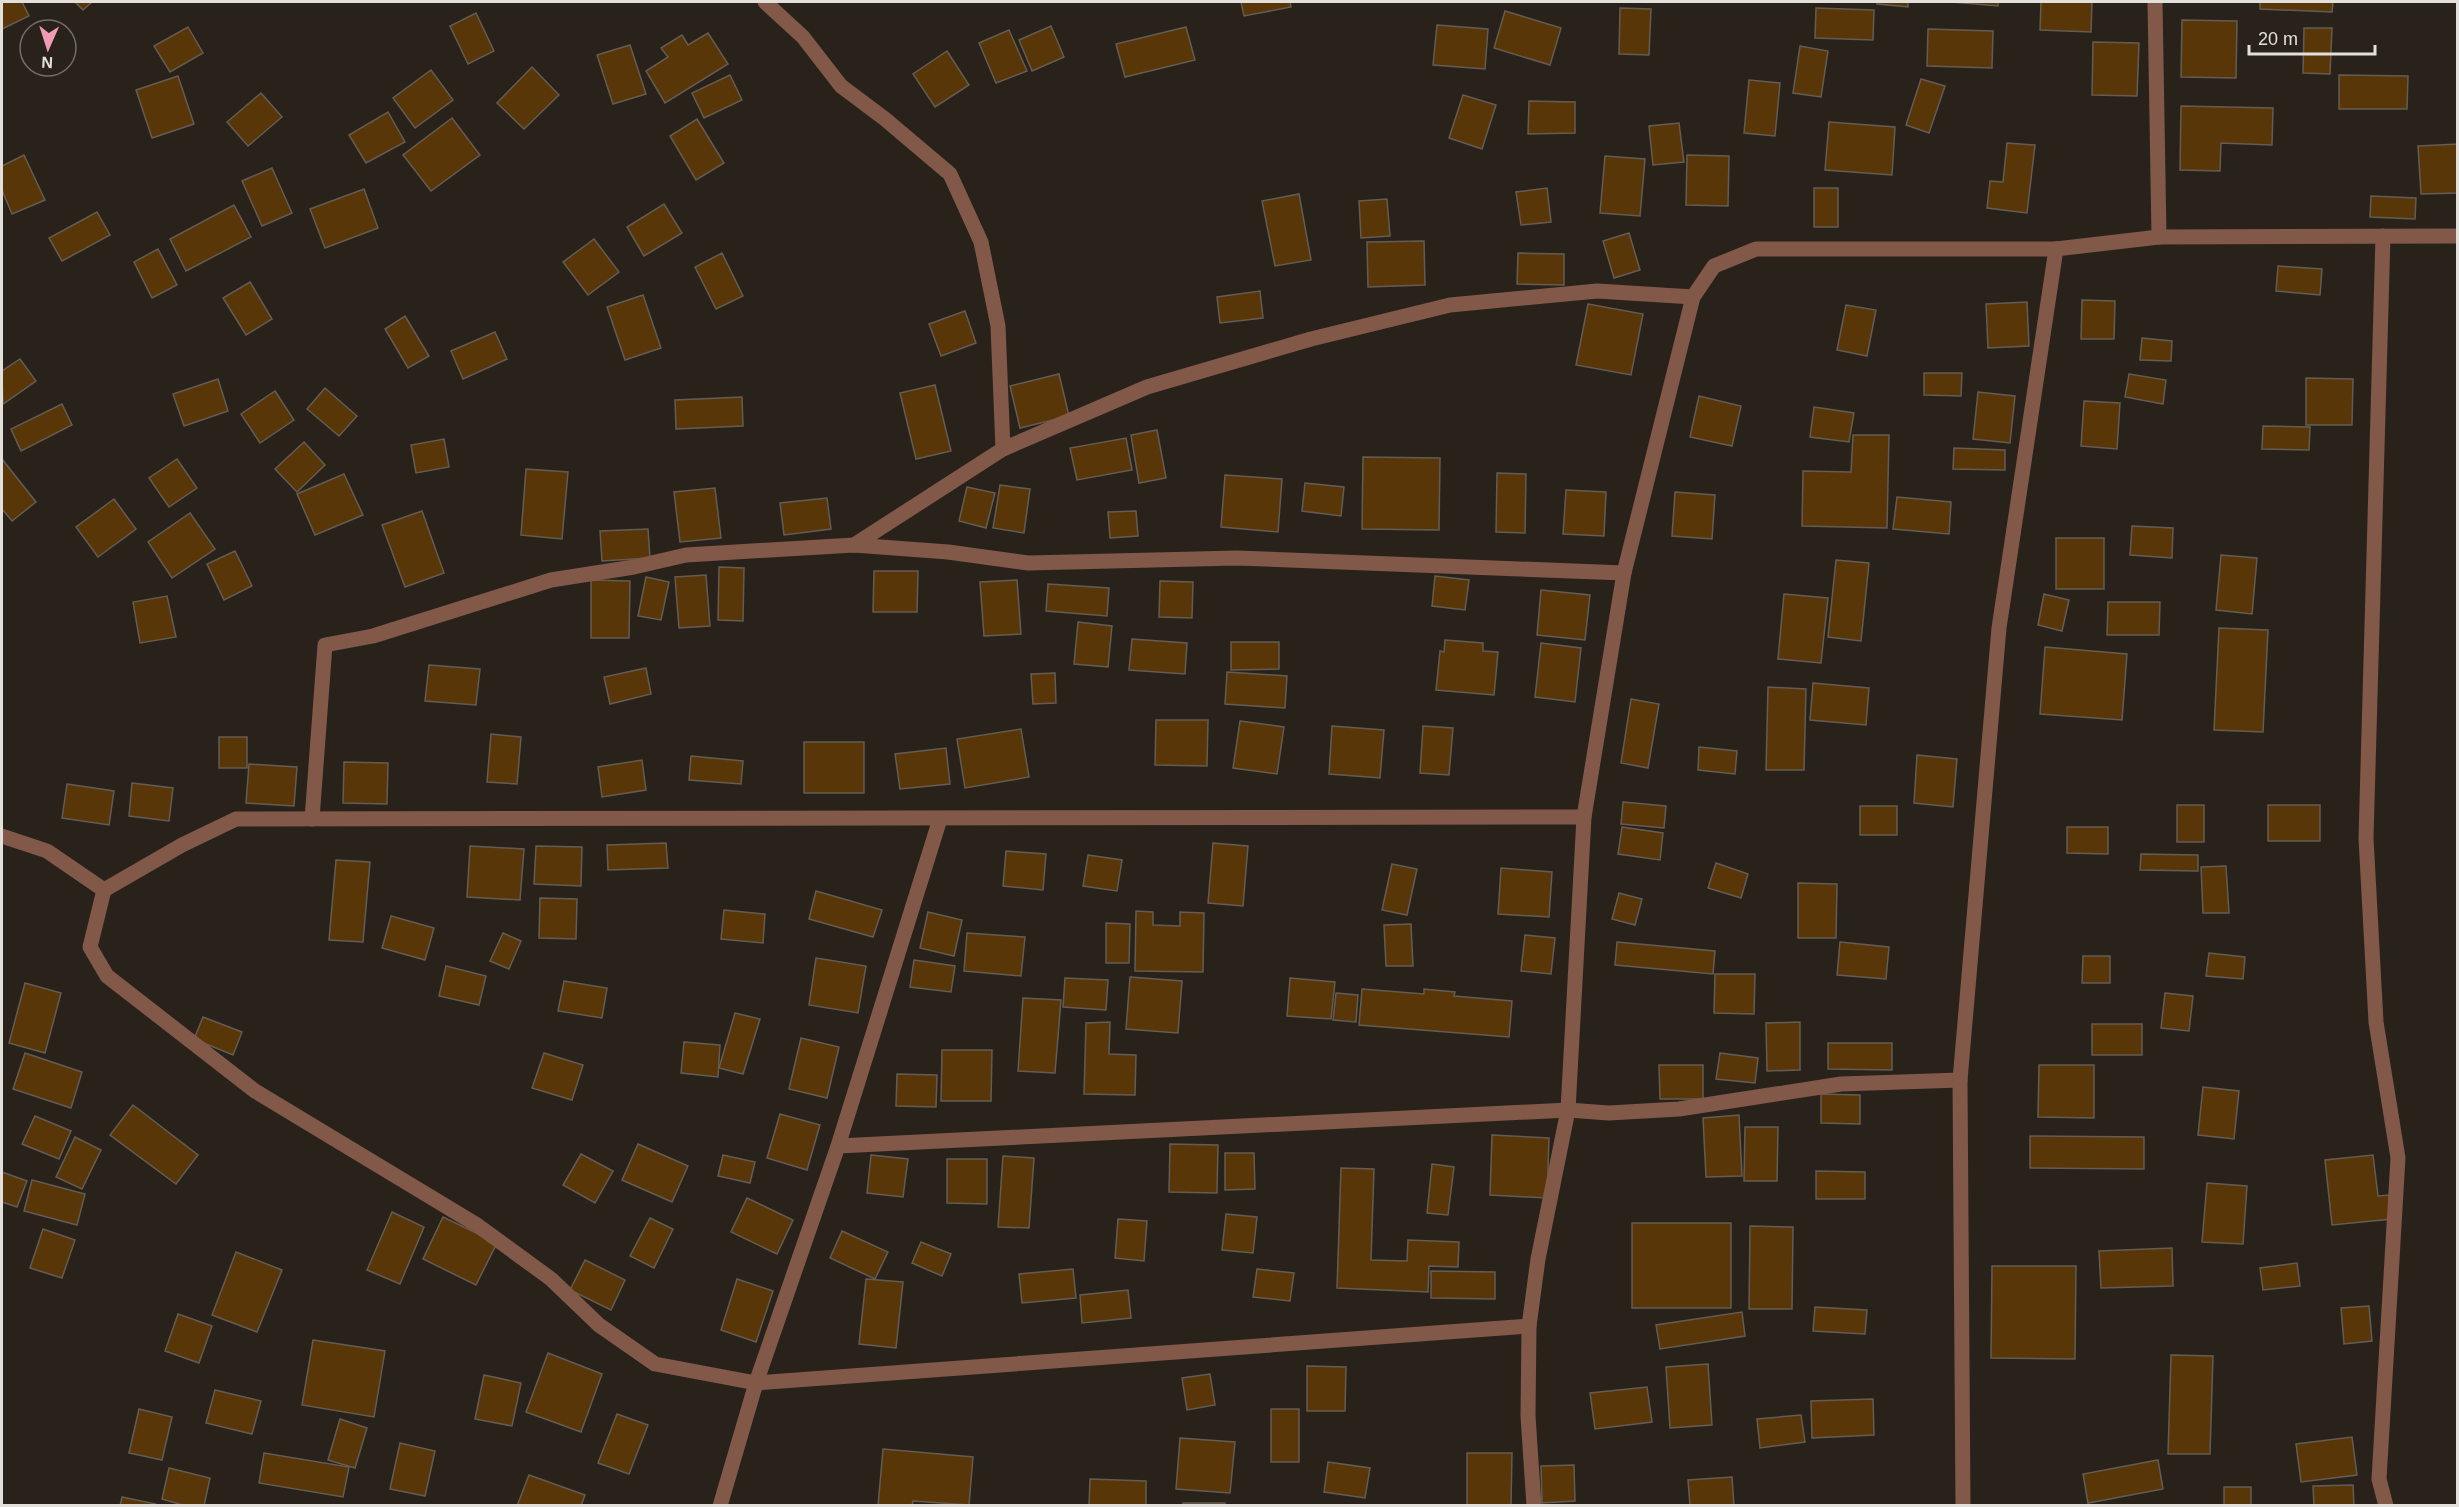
<svg xmlns="http://www.w3.org/2000/svg" width="2459" height="1507" font-family="Helvetica,sans-serif">
	<rect width="100%" height="100%" fill="#28221b"/>
	<!-- building -->
	<g fill="#593607" stroke="#645c54" stroke-width="1.5">
		<path d="M2,2h20l7,14 -27,13z"/>
		<path d="M75,2h17l-9,8z"/>
		<path d="M1241,2h49l1,5 -47,9z"/>
		<path d="M1877,2h31v5l-31,-3z"/>
		<path d="M1951,2h47v4z"/>
		<path d="M2041,2h51l-1,30 -51,-2z"/>
		<path d="M2260,2h73l-1,10 -72,-3z"/>
		<path d="M1620,8l31,1 -2,46 -30,-1z"/>
		<path d="M1816,8l58,2 -1,30 -58,-2z"/>
		<path d="M1505,11l56,17 -11,37 -56,-17z"/>
		<path d="M476,13l18,38 -26,13 -18,-38z"/>
		<path d="M2182,20l55,1 -1,57 -55,-1z"/>
		<path d="M1437,25l51,4 -3,40 -52,-4z"/>
		<path d="M1051,26l13,31 -32,14 -13,-31z"/>
		<path d="M188,27l15,26 -33,19 -16,-26z"/>
		<path d="M1186,27l9,33 -70,17 -9,-33z"/>
		<path d="M2304,28h28l-2,46 -27,-1z"/>
		<path d="M1928,29l65,2 -1,37 -65,-2z"/>
		<path d="M1009,30l18,41 -31,12 -17,-40z"/>
		<path d="M708,33l20,31 -63,39 -19,-32 22,-14 -7,-9 21,-13 6,10z"/>
		<path d="M2093,42l46,1 -2,53 -45,-1z"/>
		<path d="M630,45l16,49 -33,10 -16,-49z"/>
		<path d="M1800,46l28,5 -7,46 -28,-4z"/>
		<path d="M947,51l22,34 -34,22 -22,-33z"/>
		<path d="M532,67l27,28 -35,34 -27,-26z"/>
		<path d="M431,70l22,30 -38,28 -22,-30z"/>
		<path d="M730,75l12,25 -38,18 -12,-25z"/>
		<path d="M2339,75l69,1 -1,33h-68z"/>
		<path d="M178,76l16,48 -42,14 -16,-48z"/>
		<path d="M1921,79l24,7 -16,47 -23,-8z"/>
		<path d="M1749,80l31,3 -5,53 -31,-3z"/>
		<path d="M261,93l21,24 -34,29 -21,-24z"/>
		<path d="M1463,95l33,10 -14,44 -33,-11z"/>
		<path d="M1529,101l46,1v31l-47,1z"/>
		<path d="M2181,106l92,2 -1,37 -51,-2 -1,28 -40,-1z"/>
		<path d="M388,112l17,30 -39,21 -17,-28z"/>
		<path d="M452,118l28,37 -49,36 -28,-36z"/>
		<path d="M697,119l27,44 -28,17 -26,-44z"/>
		<path d="M1829,122l66,5 -3,48 -67,-5z"/>
		<path d="M1679,123l5,39 -31,3 -4,-39z"/>
		<path d="M2007,143l28,2 -8,68 -40,-5 3,-27 13,1z"/>
		<path d="M2458,144v49l-37,1 -3,-48z"/>
		<path d="M24,155l21,45 -33,14 -10,-24v-24z"/>
		<path d="M1687,155l42,1 -1,50 -42,-1z"/>
		<path d="M1605,156l40,3 -5,57 -40,-3z"/>
		<path d="M272,168l20,45 -30,13 -20,-45z"/>
		<path d="M1547,188l4,34 -30,3 -5,-33z"/>
		<rect x="1814" y="188" width="24" height="39"/>
		<path d="M364,189l14,39 -53,20 -15,-39z"/>
		<path d="M1299,194l12,66 -36,6 -13,-65z"/>
		<path d="M2371,196l45,2 -1,21 -45,-2z"/>
		<path d="M1387,199l3,37 -29,2 -2,-37z"/>
		<path d="M664,204l18,29 -38,23 -17,-29z"/>
		<path d="M234,205l17,32 -65,34 -16,-32z"/>
		<path d="M97,212l13,23 -48,26 -13,-23z"/>
		<path d="M1629,233l11,37 -26,8 -11,-37z"/>
		<path d="M594,239l25,33 -31,23 -25,-33z"/>
		<path d="M1424,241l1,44 -57,2 -1,-45z"/>
		<path d="M158,249l19,36 -25,13 -18,-36z"/>
		<path d="M722,253l21,43 -27,13 -21,-42z"/>
		<path d="M1518,253l46,1v31l-47,-1z"/>
		<path d="M2278,266l44,3 -2,26 -44,-4z"/>
		<path d="M250,282l22,37 -26,16 -23,-37z"/>
		<path d="M1260,291l3,27 -43,5 -3,-26z"/>
		<path d="M643,295l18,53 -36,12 -18,-53z"/>
		<path d="M2082,300l33,1 -1,38h-33z"/>
		<path d="M2027,302l2,44 -41,2 -2,-44z"/>
		<path d="M1588,304l55,10 -12,61 -55,-10z"/>
		<path d="M1846,305l30,5 -9,46 -30,-6z"/>
		<path d="M965,311l11,32 -35,13 -12,-32z"/>
		<path d="M405,316l24,40 -21,12 -23,-39z"/>
		<path d="M495,332l12,27 -44,20 -12,-28z"/>
		<path d="M2142,338l30,3 -1,20 -31,-1z"/>
		<path d="M20,359l16,22 -33,23 -1,-33z"/>
		<path d="M1924,373h38l-1,23 -37,-1z"/>
		<path d="M1059,374l10,42 -49,12 -10,-42z"/>
		<path d="M2129,374l37,6 -3,24 -38,-7z"/>
		<path d="M2306,378l47,1 -1,46h-46z"/>
		<path d="M218,379l10,32 -44,15 -11,-32z"/>
		<path d="M935,385l16,66 -35,8 -16,-66z"/>
		<path d="M325,388l32,28 -18,20 -32,-27z"/>
		<path d="M275,391l19,29 -34,23 -19,-29z"/>
		<path d="M1978,392l37,4 -5,47 -37,-4z"/>
		<path d="M1699,396l42,10 -9,40 -42,-9z"/>
		<path d="M742,397l1,29 -67,3 -1,-29z"/>
		<path d="M2084,401l36,2 -3,46 -36,-3z"/>
		<path d="M62,404l10,21 -51,26 -10,-22z"/>
		<path d="M1814,407l40,6 -5,29 -39,-5z"/>
		<path d="M2263,426l47,1 -1,23 -47,-1z"/>
		<path d="M1157,430l9,48 -27,5 -8,-48z"/>
		<path d="M1853,435h36l-2,93 -85,-2 1,-55 48,1z"/>
		<path d="M1126,438l6,32 -55,10 -7,-32z"/>
		<path d="M444,439l5,28 -33,6 -5,-28z"/>
		<path d="M304,442l21,23 -28,27 -22,-23z"/>
		<path d="M1954,448l51,2v20l-52,-1z"/>
		<path d="M1363,457l77,1 -1,72 -77,-1z"/>
		<path d="M2,459l34,43 -24,19 -10,-12z"/>
		<path d="M177,459l20,29 -28,19 -20,-29z"/>
		<path d="M526,469l42,3 -6,67 -41,-4z"/>
		<path d="M1497,473l29,1 -1,59 -29,-1z"/>
		<path d="M344,474l19,41 -48,20 -18,-41z"/>
		<path d="M1225,475l57,4 -4,53 -57,-5z"/>
		<path d="M1305,483l39,4 -3,29 -39,-5z"/>
		<path d="M1000,485l30,4 -6,44 -31,-5z"/>
		<path d="M967,487l28,6 -9,35 -27,-7z"/>
		<path d="M715,488l6,50 -41,4 -6,-50z"/>
		<path d="M1566,490l40,2 -2,44 -41,-2z"/>
		<path d="M1675,492l40,3 -3,44 -40,-3z"/>
		<path d="M1897,497l54,5 -2,32 -56,-5z"/>
		<path d="M827,498l4,31 -47,6 -4,-32z"/>
		<path d="M114,499l22,30 -38,28 -22,-30z"/>
		<path d="M422,511l22,62 -39,14 -23,-62z"/>
		<path d="M1136,511l2,25 -28,2 -2,-26z"/>
		<path d="M190,513l25,36 -43,29 -24,-36z"/>
		<path d="M2132,526l41,2 -1,30 -42,-3z"/>
		<path d="M648,529l2,29 -48,3 -2,-30z"/>
		<rect x="2056" y="538" width="48" height="51"/>
		<path d="M235,551l17,35 -28,14 -17,-36z"/>
		<path d="M2221,555l36,3 -5,56 -36,-4z"/>
		<path d="M1836,560l33,3 -8,78 -33,-4z"/>
		<path d="M719,567l25,1 -1,53 -25,-1z"/>
		<path d="M874,571h44l-1,41h-44z"/>
		<path d="M706,575l4,51 -31,2 -4,-51z"/>
		<path d="M1435,576l34,4 -4,30 -33,-4z"/>
		<path d="M646,577l23,5 -8,38 -23,-4z"/>
		<path d="M591,580l39,1 -1,57h-38z"/>
		<path d="M1017,580l4,54 -37,2 -4,-54z"/>
		<path d="M1160,581l33,1 -1,36 -33,-1z"/>
		<path d="M1048,584l61,4 -2,28 -61,-5z"/>
		<path d="M1541,590l49,5 -5,45 -48,-5z"/>
		<path d="M1784,594l44,4 -7,65 -43,-4z"/>
		<path d="M2044,594l25,6 -7,31 -24,-6z"/>
		<path d="M167,596l9,41 -36,6 -7,-41z"/>
		<path d="M2108,602h52l-1,33h-52z"/>
		<path d="M1078,622l34,4 -4,41 -34,-3z"/>
		<path d="M2219,628l49,2 -5,102 -49,-2z"/>
		<path d="M1132,639l55,4 -2,31 -56,-4z"/>
		<path d="M1445,640l38,3v8l15,1 -4,43 -58,-5 4,-39 4,1z"/>
		<path d="M1231,642h48v27l-48,1z"/>
		<path d="M1541,643l40,5 -6,54 -40,-5z"/>
		<path d="M2045,647l82,7 -5,66 -82,-6z"/>
		<path d="M429,665l51,4 -4,36 -51,-4z"/>
		<path d="M646,668l5,26 -41,10 -6,-27z"/>
		<path d="M1227,672l60,4 -2,32 -60,-4z"/>
		<path d="M1055,673l1,30 -23,1 -2,-30z"/>
		<path d="M1813,683l56,5 -3,37 -56,-5z"/>
		<path d="M1768,687l38,2 -2,81h-38z"/>
		<path d="M1631,699l28,5 -11,64 -27,-5z"/>
		<path d="M1156,720h52l-1,46 -52,-1z"/>
		<path d="M1240,721l44,6 -7,47 -44,-6z"/>
		<path d="M1332,726l52,4 -4,48 -51,-4z"/>
		<path d="M1423,726l30,2 -4,47 -29,-2z"/>
		<path d="M1021,729l8,48 -64,11 -8,-49z"/>
		<path d="M491,734l30,3 -4,47 -30,-2z"/>
		<rect x="219" y="737" width="28" height="31"/>
		<rect x="804" y="742" width="60" height="51"/>
		<path d="M1699,747l38,4 -2,23 -37,-4z"/>
		<path d="M946,748l4,36 -50,5 -5,-35z"/>
		<path d="M1917,755l40,4 -4,48 -39,-4z"/>
		<path d="M691,756l52,5 -2,23 -52,-4z"/>
		<path d="M642,760l4,30 -44,7 -4,-30z"/>
		<path d="M344,762l44,1 -1,41 -44,-1z"/>
		<path d="M249,764l48,3 -3,39 -48,-3z"/>
		<path d="M132,783l41,5 -4,33 -40,-5z"/>
		<path d="M67,784l47,7 -5,34 -47,-7z"/>
		<path d="M1623,802l43,4 -2,22 -43,-4z"/>
		<rect x="2177" y="805" width="27" height="37"/>
		<rect x="2268" y="805" width="52" height="36"/>
		<rect x="1860" y="806" width="37" height="29"/>
		<path d="M1622,827l41,6 -3,27 -42,-6z"/>
		<path d="M2067,827h41v27l-41,-1z"/>
		<path d="M666,843l2,25 -60,2 -1,-25z"/>
		<path d="M1213,843l35,3 -5,60 -35,-3z"/>
		<path d="M470,846l54,3 -4,51 -53,-3z"/>
		<path d="M536,846l46,1 -1,39 -47,-2z"/>
		<path d="M1006,851l40,3 -3,36 -40,-4z"/>
		<path d="M2141,854l57,1v16l-58,-1z"/>
		<path d="M1088,855l34,5 -5,31 -34,-5z"/>
		<path d="M336,860l34,2 -7,80 -34,-2z"/>
		<path d="M1716,863l32,11 -7,24 -33,-10z"/>
		<path d="M1392,864l25,5 -10,46 -25,-5z"/>
		<path d="M2226,866l3,47h-26l-2,-46z"/>
		<path d="M1501,868l51,4 -3,45 -51,-3z"/>
		<path d="M1798,883l39,1 -1,54h-38z"/>
		<path d="M816,891l66,19 -9,27 -64,-18z"/>
		<path d="M1619,893l23,6 -7,26 -23,-6z"/>
		<path d="M540,898l37,1 -1,40 -37,-1z"/>
		<path d="M724,910l41,4 -2,29 -42,-4z"/>
		<path d="M1136,911l17,1v13l27,1v-14l24,1 -1,59 -68,-1z"/>
		<path d="M928,912l34,8 -8,36 -34,-8z"/>
		<path d="M391,916l43,12 -9,32 -43,-12z"/>
		<path d="M1106,923l24,1 -1,39h-23z"/>
		<path d="M1411,924l2,42h-27l-2,-41z"/>
		<path d="M503,933l18,8 -12,28 -19,-8z"/>
		<path d="M967,933l58,4 -4,39 -57,-5z"/>
		<path d="M1525,935l30,3 -4,36 -30,-3z"/>
		<path d="M1617,942l98,9 -2,23 -98,-9z"/>
		<path d="M1840,942l49,5 -3,32 -49,-4z"/>
		<path d="M2209,953l36,4 -2,22 -37,-3z"/>
		<path d="M2083,956h27v27h-28z"/>
		<path d="M816,958l50,8 -8,47 -49,-8z"/>
		<path d="M914,960l41,6 -4,26 -41,-5z"/>
		<path d="M446,966l40,10 -7,29 -40,-9z"/>
		<path d="M1715,974h40l-1,40 -40,-1z"/>
		<path d="M1130,977l52,4 -4,52 -52,-4z"/>
		<path d="M1065,978l43,2 -2,30 -43,-3z"/>
		<path d="M1290,978l45,4 -4,37 -44,-3z"/>
		<path d="M564,981l43,7 -5,30 -44,-7z"/>
		<path d="M25,983l36,10 -16,60 -36,-10z"/>
		<path d="M1362,989l62,5v-5l31,3 -1,4 58,5 -3,36 -150,-12z"/>
		<path d="M1336,993l22,2 -2,27 -23,-2z"/>
		<path d="M2165,993l28,3 -4,35 -28,-3z"/>
		<path d="M1023,998l38,2 -6,73 -37,-2z"/>
		<path d="M735,1013l25,6 -17,55 -24,-6z"/>
		<path d="M203,1017l39,15 -9,23 -39,-16z"/>
		<path d="M1110,1022l-1,32 27,1 -1,40 -51,-1 2,-71z"/>
		<path d="M1800,1022v48l-33,1 -1,-48z"/>
		<rect x="2092" y="1024" width="50" height="31"/>
		<path d="M801,1038l38,9 -12,51 -38,-9z"/>
		<path d="M684,1042l36,3 -2,32 -37,-4z"/>
		<path d="M1828,1043h64v27l-64,-1z"/>
		<path d="M942,1050h50l-1,51h-50z"/>
		<path d="M25,1053l57,19 -11,36 -58,-19z"/>
		<path d="M544,1053l39,12 -11,35 -40,-12z"/>
		<path d="M1720,1053l38,5 -3,25 -39,-4z"/>
		<path d="M1659,1065h44v34h-43z"/>
		<path d="M2039,1065h55v53l-56,-1z"/>
		<path d="M897,1074l40,1 -1,32 -40,-1z"/>
		<path d="M2203,1087l36,4 -5,48 -36,-4z"/>
		<path d="M1821,1094l39,1v29l-39,-1z"/>
		<path d="M133,1105l65,50 -22,29 -66,-49z"/>
		<path d="M780,1114l40,11 -13,45 -40,-12z"/>
		<path d="M1739,1115l3,61 -36,1 -3,-59z"/>
		<path d="M35,1116l36,15 -12,28 -37,-15z"/>
		<path d="M1745,1127h33l-1,54h-33z"/>
		<path d="M1492,1135l57,3 -2,60 -57,-3z"/>
		<path d="M2030,1136l114,1v32l-114,-1z"/>
		<path d="M75,1137l26,13 -19,39 -26,-12z"/>
		<path d="M638,1144l50,22 -16,36 -50,-22z"/>
		<path d="M1170,1144l48,1 -1,48 -48,-1z"/>
		<path d="M1225,1153h29l1,36 -30,1z"/>
		<path d="M581,1154l32,17 -18,32 -32,-18z"/>
		<path d="M723,1155l32,7 -5,21 -32,-7z"/>
		<path d="M871,1155l37,4 -5,38 -36,-4z"/>
		<path d="M2373,1155l5,41 11,-1 3,24 -60,6 -7,-65z"/>
		<path d="M1003,1156l31,2 -5,70 -31,-1z"/>
		<path d="M947,1159h40v45l-40,-1z"/>
		<path d="M1432,1164l22,3 -6,48 -21,-2z"/>
		<path d="M1341,1168l33,1 -3,91 36,1 1,-21 51,2 -1,25 -29,-1 -1,26 -91,-4z"/>
		<path d="M1816,1171l49,1v27h-49z"/>
		<path d="M2,1172l25,9 -10,26 -15,-5z"/>
		<path d="M32,1180l53,14 -8,31 -53,-14z"/>
		<path d="M2207,1183l40,3 -4,58 -41,-2z"/>
		<path d="M747,1198l46,22 -16,34 -46,-22z"/>
		<path d="M392,1212l32,15 -24,57 -33,-14z"/>
		<path d="M1226,1214l31,3 -4,36 -31,-3z"/>
		<path d="M443,1217l54,26 -21,42 -53,-26z"/>
		<path d="M650,1218l23,11 -19,39 -24,-12z"/>
		<path d="M1118,1219l29,2 -3,40 -29,-3z"/>
		<rect x="1632" y="1223" width="99" height="85"/>
		<path d="M1750,1226l43,1 -1,82h-43z"/>
		<path d="M43,1229l32,11 -13,38 -32,-10z"/>
		<path d="M842,1231l46,21 -13,27 -45,-21z"/>
		<path d="M921,1242l30,12 -9,22 -30,-13z"/>
		<path d="M2172,1248l1,38 -72,2 -2,-37z"/>
		<path d="M236,1252l46,18 -25,62 -45,-17z"/>
		<path d="M585,1260l40,20 -14,30 -41,-20z"/>
		<path d="M2297,1263l3,23 -37,4 -3,-22z"/>
		<path d="M1992,1266h84l-1,93 -84,-1z"/>
		<path d="M1073,1269l3,29 -54,5 -3,-29z"/>
		<path d="M1257,1269l37,4 -4,28 -37,-4z"/>
		<path d="M1431,1271l64,1v27l-64,-1z"/>
		<path d="M737,1279l36,12 -17,51 -35,-12z"/>
		<path d="M866,1279l37,3 -7,66 -37,-4z"/>
		<path d="M1128,1290l3,28 -49,5 -2,-28z"/>
		<path d="M2369,1306l3,35 -28,3 -3,-36z"/>
		<path d="M1815,1307l52,3 -2,24 -52,-3z"/>
		<path d="M1742,1312l3,24 -85,13 -4,-24z"/>
		<path d="M178,1314l34,12 -13,37 -34,-12z"/>
		<path d="M313,1340l72,11 -11,66 -72,-12z"/>
		<path d="M548,1353l54,21 -21,58 -55,-20z"/>
		<path d="M2171,1355l42,1 -3,98h-42z"/>
		<path d="M1708,1364l4,61 -42,3 -4,-61z"/>
		<path d="M1307,1366l39,1 -1,44h-38z"/>
		<path d="M1210,1374l5,31 -28,5 -5,-32z"/>
		<path d="M484,1375l37,8 -9,43 -37,-7z"/>
		<path d="M1647,1387l5,35 -57,7 -5,-36z"/>
		<path d="M215,1390l46,11 -9,33 -46,-11z"/>
		<path d="M1873,1399l1,36 -62,3 -1,-37z"/>
		<path d="M139,1409l33,8 -10,43 -33,-7z"/>
		<rect x="1271" y="1409" width="28" height="53"/>
		<path d="M617,1414l31,11 -19,49 -31,-11z"/>
		<path d="M1801,1415l4,27 -45,6 -3,-29z"/>
		<path d="M340,1419l27,9 -12,40 -27,-8z"/>
		<path d="M2352,1437l5,38 -56,7 -5,-38z"/>
		<path d="M1180,1438l55,4 -5,51 -54,-4z"/>
		<path d="M400,1443l35,8 -10,45 -35,-7z"/>
		<path d="M883,1449l90,8 -4,48 -56,-4 -1,5h-34z"/>
		<path d="M264,1453l85,14 -6,30 -84,-14z"/>
		<path d="M1467,1453h45l-1,53h-44z"/>
		<path d="M2158,1460l5,29 -75,14 -5,-29z"/>
		<path d="M1328,1462l42,6 -5,30 -41,-6z"/>
		<path d="M1574,1465l1,36 -33,2 -1,-37z"/>
		<path d="M169,1468l41,10 -6,28h-18l-24,-7z"/>
		<path d="M529,1475l56,20 -4,11h-64z"/>
		<path d="M1732,1477l2,29h-44l-2,-26z"/>
		<path d="M1090,1479l56,2v25h-57z"/>
		<path d="M2353,1485l1,21h-40l-1,-20z"/>
		<rect x="2224" y="1487" width="27" height="19"/>
		<path d="M122,1497l34,7v2h-36z"/>
		<rect x="1183" y="1503" width="42" height="3"/>
	</g>
	<g fill="none" stroke-linecap="round" stroke-linejoin="round">
		<!-- minor -->
		<g stroke="#825849" stroke-width="15">
			<path d="M765,2l38,35 38,49 44,33 65,55 31,68 17,84 5,123"/>
			<path d="M2155,2l4,235"/>
			<path d="M2383,236l-17,602 10,184 22,136 -19,321 7,27"/>
			<path d="M854,545l149,-96 144,-62 164,-48 139,-34 147,-14 96,6"/>
			<path d="M312,819l13,-174 48,-9 178,-56 83,-13 52,-12 168,-10 94,7 80,11 209,-5 387,15"/>
			<path d="M2,836l45,15 57,39 -14,57 17,29 148,115 222,134 74,54 48,46 56,39 101,19 773,-57"/>
			<path d="M104,890l78,-45 54,-26 1348,-2"/>
			<path d="M838,1146l730,-36 41,3 70,-4 162,-25 119,-4"/>
			<path d="M720,1506l36,-123 82,-237 102,-327"/>
			<path d="M1534,1506l-6,-90 1,-90 9,-67 30,-149 16,-293 40,-244 69,-276 21,-31 42,-17h300l103,-12 299,-1"/>
			<path d="M1963,1506l-3,-426 39,-452 57,-379"/>
		</g>
	</g>
	<!-- border -->
	<rect width="2459" height="1507" fill="none" stroke="#e3e0db" stroke-width="6"/>
	<!-- north arrow -->
	<g transform="translate(48 48) rotate(183)"><circle r="28" fill="#28221b" stroke="#736e68" stroke-width="1.5"/>
	<path d="M0-4.5L10 22L0 15L-10 22Z" fill="#f19ab3"/>
	<text y="-9" font-size="16" font-weight="bold" text-anchor="middle" fill="#e3e0db">N</text>
	</g>
	<!-- scale -->
	<path d="M2249 45v9h126v-9" fill="none" stroke="#e3e0db" stroke-width="3"/>
	<text x="2258" y="45" font-size="18" fill="#e3e0db" stroke="#28221b" stroke-width="4.5" paint-order="stroke">20 m</text>
</svg>
